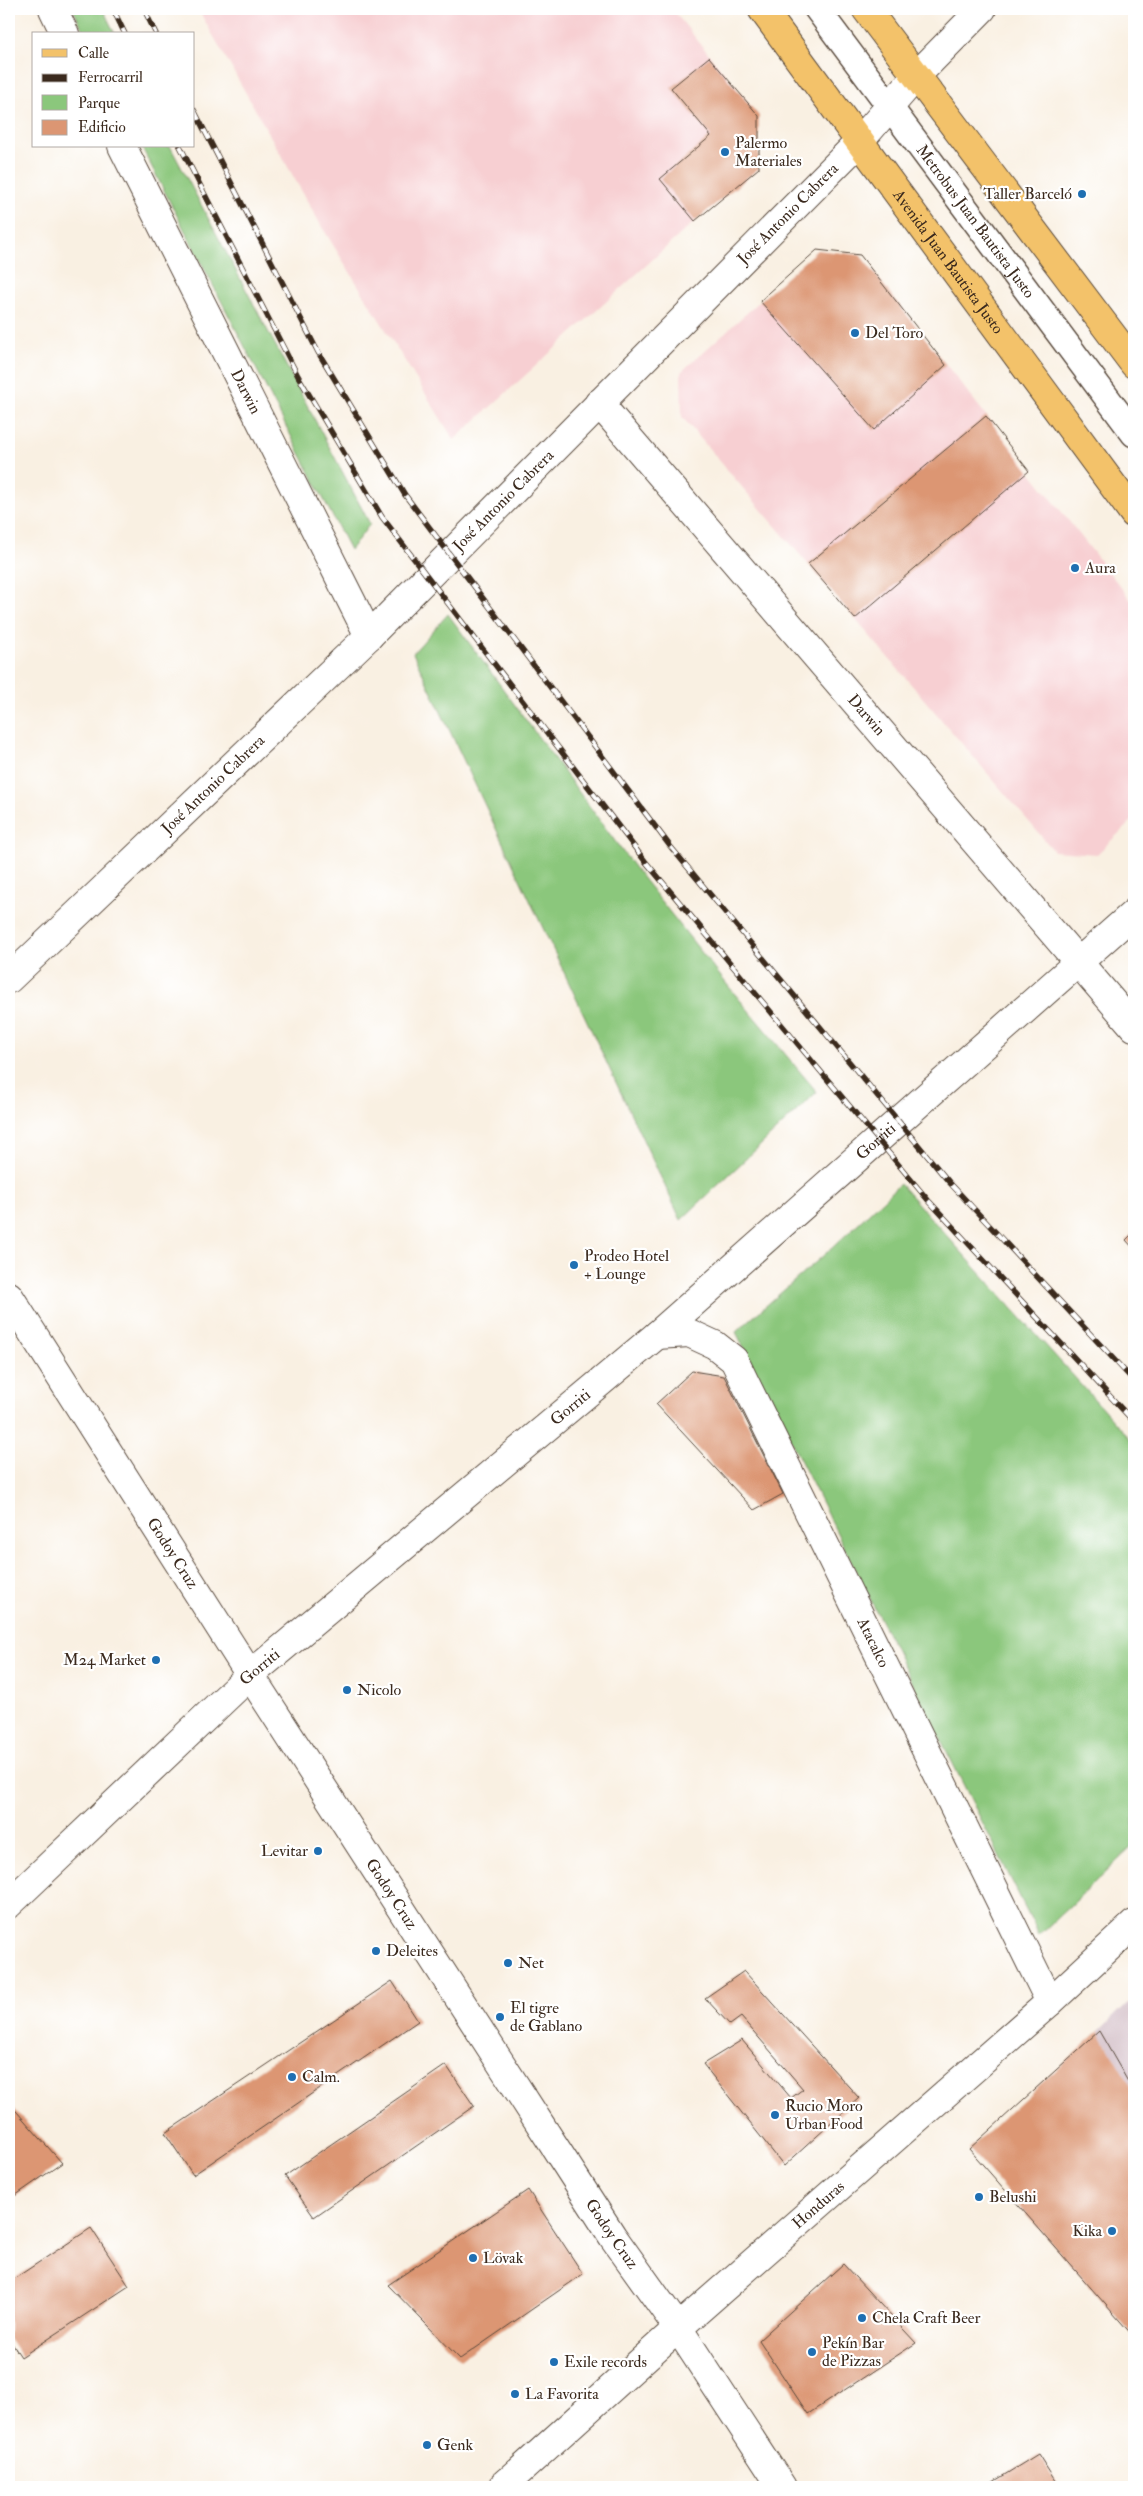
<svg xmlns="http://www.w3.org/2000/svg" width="1143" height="2496" font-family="'IM FELL Double Pica',serif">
	<rect width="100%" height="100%" fill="#fff"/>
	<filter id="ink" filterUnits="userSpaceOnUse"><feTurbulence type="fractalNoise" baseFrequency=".02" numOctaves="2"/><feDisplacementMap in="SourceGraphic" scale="10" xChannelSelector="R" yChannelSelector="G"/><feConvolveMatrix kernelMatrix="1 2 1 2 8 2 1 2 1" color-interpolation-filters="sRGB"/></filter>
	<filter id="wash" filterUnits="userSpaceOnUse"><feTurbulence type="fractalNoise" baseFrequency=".0096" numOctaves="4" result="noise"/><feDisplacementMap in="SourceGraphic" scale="20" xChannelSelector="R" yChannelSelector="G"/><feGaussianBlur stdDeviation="1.12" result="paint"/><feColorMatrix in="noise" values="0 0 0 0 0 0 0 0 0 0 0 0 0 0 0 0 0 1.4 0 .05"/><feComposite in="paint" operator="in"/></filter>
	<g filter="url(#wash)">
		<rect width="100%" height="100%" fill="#f9f0e2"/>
		<!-- built -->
		<g fill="#f7cfd2">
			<path d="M198,9h474l87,107v52l-64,53 -241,219 -132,-213z"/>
			<path d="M817,250l43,5 274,349v215l-37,35 -43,-3 -372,-434 -1,-45z"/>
		</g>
		<!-- industrial -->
		<path fill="#d2bdc6" d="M1134,1997v95l-35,-61z"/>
		<!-- green -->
		<g fill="#8bc77c" stroke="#63784d">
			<path d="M73,9h30l12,25h-30z"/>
			<path d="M141,146h29l200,378 -20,26z"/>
			<path d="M448,614l186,253 95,120 88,105 -136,128 -268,-567z"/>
			<path d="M900,1184l234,259v402l-95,90 -303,-603 96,-84z"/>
		</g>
		<g id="blocks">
			<!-- building -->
			<g fill="#dc9673">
				<path d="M709,57l50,59v52l-64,53 -35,-42 51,-43 -40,-48z"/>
				<path d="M817,250l43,5 86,110 -72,65 -114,-129z"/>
				<path d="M986,416l43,55 -174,148 -47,-55z"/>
				<path d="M1134,1232v17l-8,-9z"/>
				<path d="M692,1371l32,5 59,118 -29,16 -98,-106z"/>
				<path d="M744,1971l115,127 -75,68 -81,-102 39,-24 49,58 12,-9 -62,-72 -11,8 -25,-27z"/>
				<path d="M392,1981l26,40 -225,154 -28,-42z"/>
				<path d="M1099,2031l35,61v245l-165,-188z"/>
				<path d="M446,2065l28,41 -160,111 -29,-41z"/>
				<path d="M9,2103l53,60 -53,37z"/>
				<path d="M528,2190l55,84 -123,85 -72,-74z"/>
				<path d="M91,2228l38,58 -108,71 -12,-18v-57z"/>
				<path d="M843,2264l73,79 -108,71 -49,-74z"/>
				<path d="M1038,2454l21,33h-74z"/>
			</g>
		</g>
	</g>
	<g filter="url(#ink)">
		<use href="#blocks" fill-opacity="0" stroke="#58483b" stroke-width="1"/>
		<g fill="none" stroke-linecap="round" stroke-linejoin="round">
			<defs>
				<g id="lane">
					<path id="s1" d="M817,9l317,425"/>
				</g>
				<g id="street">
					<path d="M53,9l12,25"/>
					<path id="s2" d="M122,146l247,490"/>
					<path id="s3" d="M599,403l535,624"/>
					<path id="s4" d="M9,979l360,-343 490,-494 58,-67 65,-66"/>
					<path id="s5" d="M9,1296l241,379 321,497 42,65 65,91 104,159"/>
					<path id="s6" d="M657,1335l32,-2 26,12 19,15 316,642"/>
					<path id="s7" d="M9,1904l241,-229 407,-340 477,-422"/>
					<path id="s8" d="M502,2487l176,-159 372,-326 84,-78"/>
				</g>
				<g id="primary">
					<path id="s9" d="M762,9l372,505"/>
					<path d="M866,9l268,355"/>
				</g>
			</defs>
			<!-- lane casing -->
			<use href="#lane" stroke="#58483b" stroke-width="28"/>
			<!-- street casing -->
			<use href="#street" stroke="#58483b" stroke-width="30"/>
			<!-- primary casing -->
			<use href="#primary" stroke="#58483b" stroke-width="30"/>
			<!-- lane -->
			<use href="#lane" stroke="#fff" stroke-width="25"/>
			<!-- street -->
			<use href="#street" stroke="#fff" stroke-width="28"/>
			<!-- primary -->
			<use href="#primary" stroke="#f3c26a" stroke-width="28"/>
			<defs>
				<g id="rail">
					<path d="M113,9l12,25"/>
					<path d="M144,9l12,25"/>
					<path d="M194,110l124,242 87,143 265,351 279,336 185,199"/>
					<path d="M180,146l118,230 84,141 263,344 283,339 206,222"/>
				</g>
			</defs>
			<!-- rail casing -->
			<use href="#rail" stroke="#3b2a1e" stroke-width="5.5"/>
			<!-- rail -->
			<use href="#rail" stroke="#fff" stroke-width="4" stroke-dasharray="11" stroke-linecap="butt"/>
		</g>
	</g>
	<!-- markers -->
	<g fill="#1f6fb2" stroke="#fff" stroke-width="2">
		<circle cx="725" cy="152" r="5"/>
		<circle cx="1082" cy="194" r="5"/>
		<circle cx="855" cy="333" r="5"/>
		<circle cx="1075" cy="568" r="5"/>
		<circle cx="574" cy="1265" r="5"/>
		<circle cx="156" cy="1660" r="5"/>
		<circle cx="347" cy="1690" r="5"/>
		<circle cx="318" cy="1851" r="5"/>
		<circle cx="376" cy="1951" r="5"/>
		<circle cx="508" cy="1963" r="5"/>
		<circle cx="500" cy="2017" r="5"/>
		<circle cx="292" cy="2077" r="5"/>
		<circle cx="775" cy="2115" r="5"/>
		<circle cx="979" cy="2197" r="5"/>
		<circle cx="1112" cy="2231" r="5"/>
		<circle cx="473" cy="2258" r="5"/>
		<circle cx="862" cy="2318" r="5"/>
		<circle cx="812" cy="2352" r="5"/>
		<circle cx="554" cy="2362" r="5"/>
		<circle cx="515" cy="2394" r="5"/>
		<circle cx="427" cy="2445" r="5"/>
	</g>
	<g text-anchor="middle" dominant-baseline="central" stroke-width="4.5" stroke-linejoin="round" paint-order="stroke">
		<!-- poi labels -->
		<g font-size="16" fill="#3b2a1e" stroke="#fff" text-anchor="start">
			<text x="735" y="143">Palermo<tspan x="735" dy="18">Materiales</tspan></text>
			<text x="1072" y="194" text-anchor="end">Taller Barceló</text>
			<text x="865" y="333">Del Toro</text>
			<text x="1085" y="568">Aura</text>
			<text x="584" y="1256">Prodeo Hotel<tspan x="584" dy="18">+ Lounge</tspan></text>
			<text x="146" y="1660" text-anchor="end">M24 Market</text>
			<text x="357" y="1690">Nicolo</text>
			<text x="308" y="1851" text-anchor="end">Levitar</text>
			<text x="386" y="1951">Deleites</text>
			<text x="518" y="1963">Net</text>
			<text x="510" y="2008">El tigre<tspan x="510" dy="18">de Gablano</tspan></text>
			<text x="302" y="2077">Calm.</text>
			<text x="785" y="2106">Rucio Moro<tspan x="785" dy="18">Urban Food</tspan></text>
			<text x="989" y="2197">Belushi</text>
			<text x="1102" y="2231" text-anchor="end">Kika</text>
			<text x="483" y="2258">Lövak</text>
			<text x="872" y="2318">Chela Craft Beer</text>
			<text x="822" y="2343">Pekín Bar<tspan x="822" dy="18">de Pizzas</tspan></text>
			<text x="564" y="2362">Exile records</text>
			<text x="525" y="2394">La Favorita</text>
			<text x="437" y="2445">Genk</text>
		</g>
		<!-- street labels -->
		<g font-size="16" fill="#3b2a1e" stroke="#fff">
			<text stroke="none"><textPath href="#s4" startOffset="1092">José Antonio Cabrera</textPath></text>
			<text stroke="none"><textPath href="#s1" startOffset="265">Metrobus Juan Bautista Justo</textPath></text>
			<text stroke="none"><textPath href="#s9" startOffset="314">Avenida Juan Bautista Justo</textPath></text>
			<text stroke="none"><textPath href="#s2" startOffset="275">Darwin</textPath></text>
			<text stroke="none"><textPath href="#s4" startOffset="688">José Antonio Cabrera</textPath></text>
			<text stroke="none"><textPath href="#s3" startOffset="411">Darwin</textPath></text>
			<text stroke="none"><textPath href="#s4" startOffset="282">José Antonio Cabrera</textPath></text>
			<text stroke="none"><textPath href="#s7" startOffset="1155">Gorriti</textPath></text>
			<text stroke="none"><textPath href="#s7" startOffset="750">Gorriti</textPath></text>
			<text stroke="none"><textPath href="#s5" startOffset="305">Godoy Cruz</textPath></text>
			<text stroke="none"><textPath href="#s6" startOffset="400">Atacalco</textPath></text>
			<text stroke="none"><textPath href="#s7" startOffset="345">Gorriti</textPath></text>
			<text stroke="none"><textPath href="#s5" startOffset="710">Godoy Cruz</textPath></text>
			<text stroke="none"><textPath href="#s8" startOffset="424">Honduras</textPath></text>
			<text stroke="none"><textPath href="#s5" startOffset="1115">Godoy Cruz</textPath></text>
		</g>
	</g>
	<!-- margin -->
	<rect width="1143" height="2496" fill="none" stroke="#fff" stroke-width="30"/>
	<!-- legend -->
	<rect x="32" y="32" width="162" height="115" fill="#ffffff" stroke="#b1aaa5"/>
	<rect x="42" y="49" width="25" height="8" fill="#f3c26a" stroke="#b1aaa5"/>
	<text x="78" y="58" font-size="15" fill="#3b2a1e">Calle</text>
	<rect x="42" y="74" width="25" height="8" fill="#3b2a1e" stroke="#b1aaa5"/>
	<text x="78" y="82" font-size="15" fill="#3b2a1e">Ferrocarril</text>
	<rect x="42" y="95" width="25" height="15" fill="#8bc77c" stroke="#b1aaa5"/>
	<text x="78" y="108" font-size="15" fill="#3b2a1e">Parque</text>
	<rect x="42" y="120" width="25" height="15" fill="#dc9673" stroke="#b1aaa5"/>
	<text x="78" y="132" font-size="15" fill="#3b2a1e">Edificio</text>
</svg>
